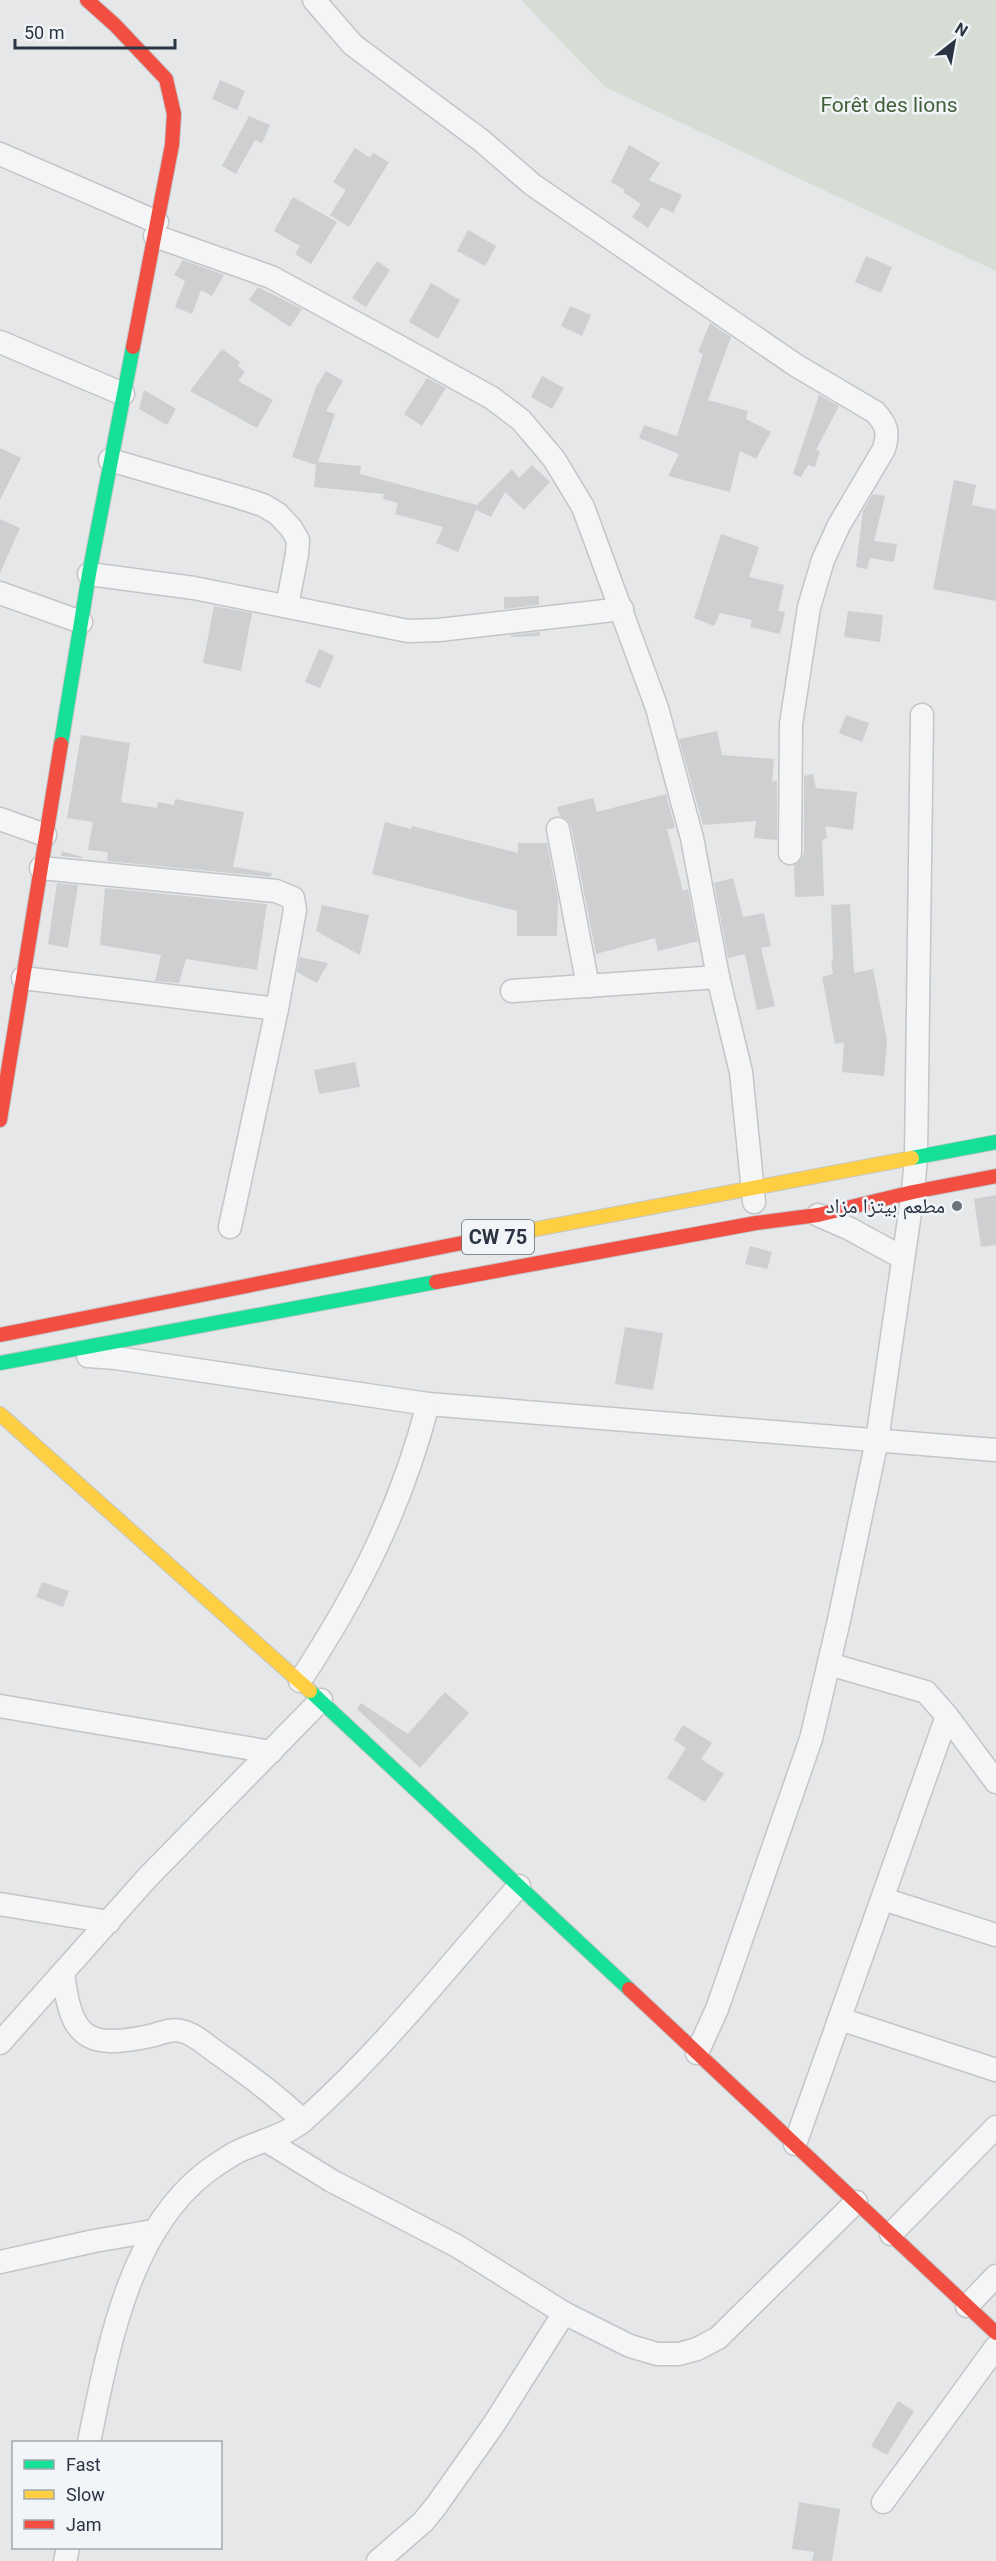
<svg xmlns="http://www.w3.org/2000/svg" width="996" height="2561" font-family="Roboto,'Noto Naskh Arabic',sans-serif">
	<rect width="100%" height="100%" fill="#e5e7e9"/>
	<!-- green -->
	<path fill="#d6ddd5" d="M521,0h475v271l-391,-184z"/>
	<!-- building -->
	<g fill="#cdcfd1">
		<path d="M220,80l25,11 -8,19 -25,-11z"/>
		<path d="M249,116l21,9 -8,18 -7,-3 -19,34 -14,-8z"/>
		<path d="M629,145l31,18 -11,17 33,15 -9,18 -12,-6 -13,21 -16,-11 9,-13 -18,-12 2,-2 -14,-8z"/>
		<path d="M355,148l15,10 3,-5 16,9 -40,65 -19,-12 16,-25 -13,-8z"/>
		<path d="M293,197l44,25 -26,42 -16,-10 5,-8 -26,-15z"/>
		<path d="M468,230l28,16 -11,20 -28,-15z"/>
		<path d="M866,256l26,11 -11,26 -26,-11z"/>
		<path d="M183,260l41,15 -12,21 -11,-6 -9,24 -17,-7 10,-26 -11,-6z"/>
		<path d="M377,261l13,9 -24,37 -14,-9z"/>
		<path d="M431,283l29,17 -22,39 -29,-17z"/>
		<path d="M258,287l44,22 -12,18 -41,-27z"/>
		<path d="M570,306l21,9 -9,21 -21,-10z"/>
		<path d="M710,323l21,14 -23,63 40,11 -2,8 25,13 -15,27 -16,-8 -10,41 -62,-16 11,-22 -40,-16 5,-13 33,11 26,-82 -5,-2z"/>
		<path d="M222,349l18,13 -2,4 7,6 -7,9 35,19 -16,28 -67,-37z"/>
		<path d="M326,371l17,10 -17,30 9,3 -17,48 43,4 -1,8 117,31 35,-36 7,9 13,-13 18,17 -26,28 -19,-18 -14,25 -15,-7 -18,42 -22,-9 7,-16 -48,-13 3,-11 -15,-4 1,-5 -70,-7 2,-22 -24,-8 24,-70z"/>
		<path d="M542,376l22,12 -12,21 -21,-12z"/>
		<path d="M427,378l19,10 -24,38 -18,-12z"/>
		<path d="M144,390l32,19 -9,16 -28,-16z"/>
		<path d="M819,395l20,11 -23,44 4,1 -5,16 -7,-2 -7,12 -8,-3z"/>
		<path d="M0,448l21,10 -21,42z"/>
		<path d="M954,480l22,5 -4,20 24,5v91l-63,-12z"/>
		<path d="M873,494l12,2 -11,45 23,3 -3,18 -24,-4 -3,11 -11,-2 7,-56z"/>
		<path d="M0,519l20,9 -20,45z"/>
		<path d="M721,534l38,13 -10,30 35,8 -6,26 7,1 -5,22 -30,-7 2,-7 -32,-7 -6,13 -20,-8z"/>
		<path d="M539,596v9l-35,4v-12z"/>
		<path d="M214,606l38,7 -11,58 -38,-8z"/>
		<path d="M848,611l35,4 -3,27 -36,-5z"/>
		<path d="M540,632v4l-29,1v-2z"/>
		<path d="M319,649l15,7 -14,32 -15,-6z"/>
		<path d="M846,715l23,8 -7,19 -23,-9z"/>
		<path d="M717,731l5,24 52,4 -2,23 5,-1v59l-23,-2 2,-17 -53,4 -24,-86z"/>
		<path d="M81,735l49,8 -9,59 36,6 1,-6 16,3 1,-6 69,13 -11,55 39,6 -1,4 -164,-16 1,-9 -20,-2 5,-28 -26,-4z"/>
		<path d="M813,774l3,14 41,4 -4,38 -28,-4 2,12 -5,2 2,56 -29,1 -1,-31 7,-6 3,-7v-77z"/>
		<path d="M666,794l9,34 -8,1 16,62 5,-2 10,52 -40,10 -3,-13 -59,16 -25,-128 -3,-6 -8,-4 -3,-9 36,-9 4,14z"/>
		<path d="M385,822l26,7 1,-3 106,27v-10h29l11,56 -1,37h-40v-25l-145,-37z"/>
		<path d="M62,851l20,6v1l-21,-2z"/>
		<path d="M733,878l10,39 21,-4 7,33 -10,2 14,58 -18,4 -12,-56 -17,4 -14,-75z"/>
		<path d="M57,883l21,2 -10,63 -20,-4z"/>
		<path d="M105,888l162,16 -10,66 -71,-11 -7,24 -24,-2 6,-26 -61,-10z"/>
		<path d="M850,904l4,69 19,-4 14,71 -3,36 -42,-4 2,-30 -9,2 -13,-67 11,-3 -2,-13h2l-2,-56z"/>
		<path d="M322,905l47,10 -9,40 -44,-24z"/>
		<path d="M300,957l28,6 -11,20 -20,-11z"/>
		<path d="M355,1062l5,25 -41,7 -5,-24z"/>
		<path d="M996,1195v50l-15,2 -7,-48z"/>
		<path d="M750,1246l22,6 -5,17 -22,-5z"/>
		<path d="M625,1327l38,6 -10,57 -38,-6z"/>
		<path d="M42,1582l27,9 -6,16 -27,-10z"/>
		<path d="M445,1692l24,21 -49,55 -63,-59 4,-6 47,31z"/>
		<path d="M683,1725l29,18 -11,16 23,15 -19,28 -38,-24 19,-30 -12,-8z"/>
		<path d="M898,2401l16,10 -27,44 -16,-9z"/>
		<path d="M799,2502l41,7 -8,52h-20l2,-9 -22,-3z"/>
	</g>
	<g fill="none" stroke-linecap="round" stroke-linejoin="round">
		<defs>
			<g id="street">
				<path d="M314,0l39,45 129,96 51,44 264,181 78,46c12,13 14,20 9,37l-45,76 -16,35 -14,47 -18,117 -1,129"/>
				<path d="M0,154l157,68"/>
				<path d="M155,236l116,41 127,69 94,52 29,22 33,39 29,48 74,201 35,130 26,139 23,95 13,130"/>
				<path d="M0,342l123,52"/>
				<path d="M110,460l128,37 25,8 15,9 13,14 7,12 -1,14 -10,52"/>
				<path d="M89,574l105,14 214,43 31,-1 183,-21"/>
				<path d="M0,593l81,29"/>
				<path d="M0,819l45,16"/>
				<path d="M558,829l30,157"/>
				<path d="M41,868l235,23 17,7 2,12 -18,99 -47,218"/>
				<path d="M23,978l254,31"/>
				<path d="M512,991l206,-14"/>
				<path d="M818,1215l32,14 53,29"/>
				<path d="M88,1356l28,2 312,46 568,46"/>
				<path d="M829,1664l97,28 21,24 49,66"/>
				<path d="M300,1681c59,-90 101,-173 128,-277"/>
				<path d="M0,1706l271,46"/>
				<path d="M883,1899l113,36"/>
				<path d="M0,1904l109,18"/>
				<path d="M63,1973c8,64 22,77 87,63 10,-2 21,-8 31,-5 12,2 25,14 35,21 31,22 60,43 87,69"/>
				<path d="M840,2019l156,51"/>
				<path d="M0,2043l147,-165 174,-178"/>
				<path d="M697,2053l20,-44 94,-270 28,-119 38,-180 36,-248 3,-35 6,-442"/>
				<path d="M267,2141l65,40 125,65 107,67 66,33 27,8h22l18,-5 21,-11 138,-136"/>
				<path d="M795,2144l152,-428"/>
				<path d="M891,2234l105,-107"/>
				<path d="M0,2262l94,-21 59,-10"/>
				<path d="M967,2306l29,-30"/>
				<path d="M89,2442c19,-91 38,-208 116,-269 9,-7 20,-14 30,-20 23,-12 49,-16 69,-33 79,-70 145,-155 215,-234"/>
				<path d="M883,2502l113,-155"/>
				<path d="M65,2561l3,-13"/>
				<path d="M378,2561l45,-39 13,-16 58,-82 70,-111"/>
			</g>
			<g id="fast">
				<path d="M61,744l28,-170 44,-227"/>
				<path d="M912,1158l84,-16"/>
				<path d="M0,1363l436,-81"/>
				<path d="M310,1691l319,298"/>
			</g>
			<g id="slow">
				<path d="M462,1243l450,-85"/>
				<path d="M0,1414l310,277"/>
			</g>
			<g id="jam">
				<path d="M87,0l28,25 51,54 8,35 -2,31 -39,202"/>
				<path d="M0,1120l61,-376"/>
				<path d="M436,1282l320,-59 62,-8 95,-23 83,-16"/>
				<path d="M0,1335l462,-92"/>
				<path d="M629,1989l367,344"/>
			</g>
		</defs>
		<!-- street casing -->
		<use href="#street" stroke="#c3c5c7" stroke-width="25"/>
		<!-- fast casing -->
		<use href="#fast" stroke="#c3c5c7" stroke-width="16"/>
		<!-- slow casing -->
		<use href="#slow" stroke="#c3c5c7" stroke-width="16"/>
		<!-- jam casing -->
		<use href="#jam" stroke="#c3c5c7" stroke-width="16"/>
		<!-- street -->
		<use href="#street" stroke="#f4f5f6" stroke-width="22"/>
		<!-- fast -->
		<use href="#fast" stroke="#16e098" stroke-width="14"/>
		<!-- slow -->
		<use href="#slow" stroke="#ffcf43" stroke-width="14"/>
		<!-- jam -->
		<use href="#jam" stroke="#f24e42" stroke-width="14"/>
	</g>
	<!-- markers -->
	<circle fill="#6b737d" stroke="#f2f5f8" stroke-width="2" cx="957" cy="1206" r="6"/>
	<g text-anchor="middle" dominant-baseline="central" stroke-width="5" stroke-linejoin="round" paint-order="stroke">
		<!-- shield labels -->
		<rect fill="#f2f5f8" stroke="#666e79" stroke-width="1.5" x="462" y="1220" width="72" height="34" rx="4.5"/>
		<g font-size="20" font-weight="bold" fill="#2a3443">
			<text x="498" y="1237">CW 75</text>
		</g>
		<!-- park labels -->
		<g font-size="21" fill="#415f38" stroke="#f2f5f8">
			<text x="889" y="105">Forêt des lions</text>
		</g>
		<!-- poi labels -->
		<g font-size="21" fill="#2a3443" stroke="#f2f5f8" text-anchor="end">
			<text x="945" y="1206">مطعم بيتزا مزاد</text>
		</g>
	</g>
	<!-- legend -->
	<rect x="12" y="2441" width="210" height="108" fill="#f2f5f8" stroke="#a2a8b0" stroke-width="1.5"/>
	<rect x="24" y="2460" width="30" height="9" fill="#16e098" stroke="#a2a8b0" stroke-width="1.5"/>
	<text x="66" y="2471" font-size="18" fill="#2a3443">Fast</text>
	<rect x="24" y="2490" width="30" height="9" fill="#ffcf43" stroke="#a2a8b0" stroke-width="1.5"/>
	<text x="66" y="2501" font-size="18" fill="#2a3443">Slow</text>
	<rect x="24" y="2520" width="30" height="9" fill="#f24e42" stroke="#a2a8b0" stroke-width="1.5"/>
	<text x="66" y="2531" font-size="18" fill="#2a3443">Jam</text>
	<!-- north arrow -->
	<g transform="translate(954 42) rotate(31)" stroke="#f2f5f8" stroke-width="4.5" paint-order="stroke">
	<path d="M0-4.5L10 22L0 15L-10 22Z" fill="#2a3443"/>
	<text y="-9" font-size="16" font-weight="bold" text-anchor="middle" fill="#2a3443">N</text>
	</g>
	<!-- scale -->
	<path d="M15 39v9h160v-9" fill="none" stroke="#2a3443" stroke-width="3"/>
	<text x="24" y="39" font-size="18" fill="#2a3443" stroke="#f2f5f8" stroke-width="4.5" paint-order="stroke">50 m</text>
</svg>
